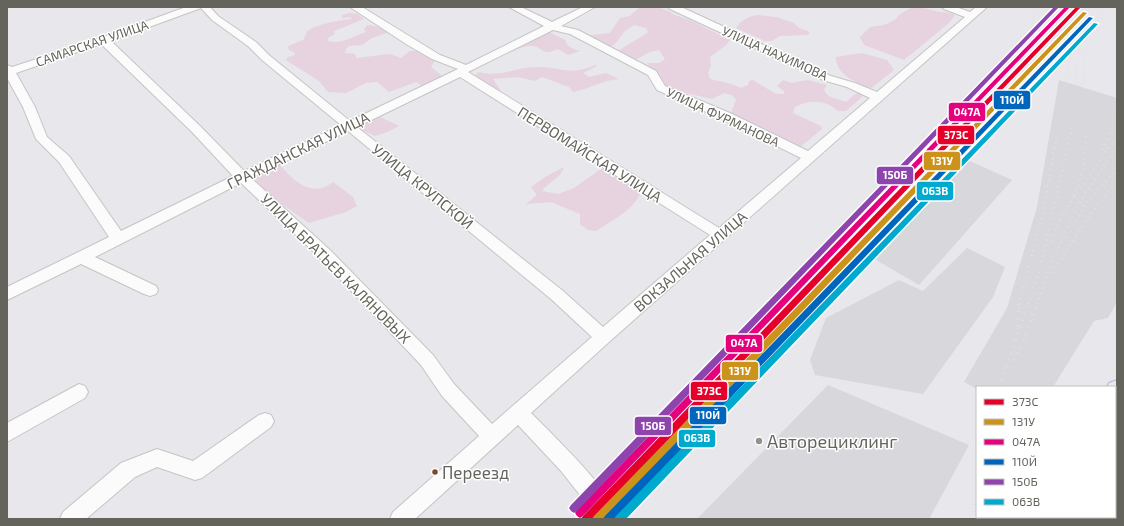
<svg xmlns="http://www.w3.org/2000/svg" width="1124" height="526" font-family="'Exo 2',sans-serif">
	<rect width="100%" height="100%" fill="#e7e7ec"/>
	<!-- industrial -->
	<g fill="#d7d7dc">
		<path d="M1059,80l58,18v204l-9,16 -14,3 -41,66h-76v2l-13,-7 43,-74 30,-101z"/>
		<path d="M963,158l49,22 -93,105 -48,-28z"/>
		<path d="M967,248l38,19 -12,30 -70,97 -108,-19 -5,-15 16,-42 73,-38 24,11z"/>
		<path d="M828,385l141,60 -40,74h-232z"/>
	</g>
	<!-- green -->
	<g fill="#e7d2e0">
		<path d="M640,7h17l11,4 7,4 15,5 40,20 -4,5 -16,12 1,9 -3,7 2,6c11,3 21,4 31,9l7,-3 1,-4 4,-1 23,14h8v-3l-7,-5 6,-6 9,3 16,-3 19,5 -3,5 4,6 18,6 8,-7 6,-3 3,4 -17,15h-8c-13,-12 -29,-11 -43,-4l-2,6 28,13 1,3 -23,19 -58,-26 -1,-4 -9,-5 5,-13 -4,-5 -8,-2 -12,6 -39,-9 -10,-6 -16,-21h12l6,-4 -6,-9 -9,2 -17,9 -15,-9c4,-5 23,-14 30,-20l-2,-4 -12,-3 -9,6 -11,14 -7,2 -17,-10 1,-2 19,-2 10,-15 10,-2z"/>
		<path d="M910,7c11,0 15,2 26,4 8,3 8,-1 19,4l-5,7 -46,38 -40,-15 -4,-8 10,-10 14,-2 11,-5 5,-6 11,-6z"/>
		<path d="M349,13l9,1 6,5 -30,12 1,3 -7,4v3c14,4 25,-5 38,-9l-2,-3 3,-4c8,1 15,1 20,8l-15,5 -10,7 -13,1 -3,3 -1,4 10,1 1,4 34,-4 11,4 9,-7h9l14,8 1,3 -3,5 10,8v3l-9,6 -10,2 -6,-4 -27,10 -12,-10 -11,1 -20,10 -18,-1 -9,-11 -33,-21 2,-3 7,-2v-2l-6,-3 -1,-4 15,-6c2,-2 3,-7 4,-8 7,-8 35,-12 45,-13l-2,-2 -8,1v-3z"/>
		<path d="M758,15l18,2 18,6 5,5 9,3 2,2 -3,2 -27,1 -8,5h-7l-29,-13c5,-8 13,-12 22,-13z"/>
		<path d="M549,32l16,8c3,8 8,9 15,11l-12,4 -10,-6c-18,8 -15,-3 -26,-3 -8,-1 -20,6 -28,9z"/>
		<path d="M862,53l25,7 7,10 -24,19c-12,-6 -35,-15 -34,-32z"/>
		<path d="M597,64l-2,3 -12,6 6,4 17,-4 13,6c-17,1 -29,10 -46,13l-4,-5 -27,-10 -7,4 -17,-4 -25,2 8,12 -7,-2 -19,-14 4,-3c20,6 37,-5 58,-5 26,0 33,10 60,-3z"/>
		<path d="M376,115l23,11 -12,6 -12,4 -13,-6 -2,-6z"/>
		<path d="M273,166h8c14,17 32,32 52,16l20,15 4,9 -11,6 -37,11 -50,-35 -5,-12z"/>
		<path d="M564,167c-3,11 -16,15 -22,24l16,3 16,-6 27,-19h3l16,9 21,14c-8,19 -29,28 -45,39l-8,-1 -8,-6v-10l-29,-12 -25,2 11,-9 -6,-8 14,-10z"/>
	</g>
	<g fill="none" stroke-linecap="round" stroke-linejoin="round">
		<defs>
			<g id="minor">
				<path d="M186,7h24l8,9 38,26 14,14 80,65 108,-52 -26,-10 -26,-15 -56,-37h12l78,48 26,10 78,-39 -35,-19h12l31,15 31,-15h12l-34,19 17,4 78,41 9,15 65,27 78,38 62,-53 -23,-11 -24,-7 -153,-71 -2,-2h13l150,69 24,7 22,9 88,-75 -21,-8 -2,-2h14l14,5 6,-5h11l-378,335 -78,71c24,24 49,48 70,75 7,10 15,20 20,31h-22l-38,-48 -43,-46 -103,94h-25l3,-7 86,-76 -37,-40 -21,-31 -101,-107 -79,-75 -146,74 61,29 2,4 -2,4 -6,2 -6,-2 -63,-30 -74,36v-13l102,-50 -50,-75 -23,-23 -13,-32 -16,-29v-13l5,2 86,-28zM201,8l11,12 36,26 14,14 79,65 -97,46 -44,-45 -89,-85zM553,30l17,4 78,41 9,15 65,29 79,39 -82,70 -251,-156zM101,44l91,88 41,44 -112,55 -52,-75 -22,-19 -12,-30 -19,-34zM460,77l250,158 -107,92 -40,-36 -206,-164zM348,131l203,168 41,38 -100,87 -38,-40 -21,-29 -103,-105 -79,-72z"/>
				<path d="M79,384l6,2 3,6 -3,6 -78,44v-19z"/>
				<path d="M265,413l6,2 3,6 -3,6 -69,51 -7,2 -38,-13 -22,10 -49,42h-26l3,-7 58,-49 36,-14 36,12 66,-46z"/>
			</g>
			<g id="major">
				<path d="M1117,380v23l-2,1v-17h-8l2,-4z"/>
				<path d="M1041,517h26l-1,2h-26z"/>
			</g>
		</defs>
		<!-- minor casing -->
		<use href="#minor" stroke="#c5c5c4" stroke-width="2"/>
		<!-- major casing -->
		<use href="#major" stroke="#b8b4d4" stroke-width="2"/>
		<!-- minor -->
		<use href="#minor" fill="#fbfbfc" fill-rule="evenodd"/>
		<!-- major -->
		<use href="#major" fill="#eae7f3" fill-rule="evenodd"/>
		<!-- rail-far2 -->
		<g stroke="#e1e0e1" stroke-width="2" stroke-dasharray="0.5 3.5" stroke-linecap="butt">
			<path d="M1095,24l20,-17"/>
			<path d="M1030,32l7,-25"/>
			<path d="M938,133l89,-96"/>
			<path d="M966,133l78,-83"/>
			<path d="M1057,133l17,-97 4,-13 11,-13"/>
			<path d="M1071,133l6,-70 3,-17 23,-39"/>
			<path d="M1086,133c-1,-28 -6,-67 2,-93"/>
			<path d="M1110,133l4,-28"/>
		</g>
		<!-- rail-far1 -->
		<g stroke="#e1e0e1" stroke-width="3" stroke-dasharray="1 4.5" stroke-linecap="butt">
			<path d="M933,138l6,-6"/>
			<path d="M958,142l9,-10"/>
			<path d="M1103,150l7,-18"/>
			<path d="M1074,196l10,-28 2,-36"/>
			<path d="M1076,221l11,-19 30,-33"/>
			<path d="M1051,241l10,-25 51,-72 5,-3"/>
			<path d="M1052,273l44,-67 21,-24"/>
			<path d="M1019,304l25,-94 13,-78"/>
			<path d="M1028,304l11,-32 32,-140"/>
			<path d="M1037,304l16,-45 28,-59 36,-53"/>
		</g>
		<!-- rail -->
		<g stroke="#e1e0e1" stroke-width="3.5" stroke-dasharray="1 6" stroke-linecap="butt">
			<path d="M1017,326l2,-23"/>
			<path d="M1014,360l10,-19 13,-38"/>
			<path d="M1000,387l28,-84"/>
			<path d="M974,519l3,-47"/>
		</g>
		<defs>
			<path id="rail-1" d="M1076,7h5l-488,512h-12l2,-3z"/>
			<path id="rail-2" d="M1083,12l4,1 -483,506h-12l2,-3z"/>
			<path id="rail-3" d="M1065,7h5l-487,509 -3,2 -3,-2 -2,-3 2,-3z"/>
			<path id="rail-4" d="M1089,17l4,1 -478,501h-12l2,-3z"/>
			<path id="rail-5" d="M1054,7h5l-482,504 -3,2 -3,-2 -2,-3 2,-3z"/>
			<path id="rail-6" d="M1094,23l4,1 -472,495h-12l2,-3z"/>
		</defs>
		<!-- rail-1 casing -->
		<use href="#rail-1" stroke="#fff" stroke-width="3"/>
		<!-- rail-2 casing -->
		<use href="#rail-2" stroke="#fff" stroke-width="3"/>
		<!-- rail-3 casing -->
		<use href="#rail-3" stroke="#fff" stroke-width="3"/>
		<!-- rail-4 casing -->
		<use href="#rail-4" stroke="#fff" stroke-width="3"/>
		<!-- rail-5 casing -->
		<use href="#rail-5" stroke="#fff" stroke-width="3"/>
		<!-- rail-6 casing -->
		<use href="#rail-6" stroke="#fff" stroke-width="3"/>
		<!-- rail-1 -->
		<use href="#rail-1" fill="#e4002b" fill-rule="evenodd"/>
		<!-- rail-2 -->
		<use href="#rail-2" fill="#cb921c" fill-rule="evenodd"/>
		<!-- rail-3 -->
		<use href="#rail-3" fill="#e5007d" fill-rule="evenodd"/>
		<!-- rail-4 -->
		<use href="#rail-4" fill="#0065bd" fill-rule="evenodd"/>
		<!-- rail-5 -->
		<use href="#rail-5" fill="#8e44ad" fill-rule="evenodd"/>
		<!-- rail-6 -->
		<use href="#rail-6" fill="#00a9ce" fill-rule="evenodd"/>
	</g>
	<!-- markers -->
	<circle fill="#92928e" stroke="#fff" stroke-width="1.5" cx="759" cy="441" r="4"/>
	<circle fill="#7a4b2a" stroke="#fff" stroke-width="1.5" cx="435" cy="472" r="3.5"/>
	<g text-anchor="middle" dominant-baseline="central" stroke-width="3" stroke-linejoin="round" paint-order="stroke">
		<!-- far-street labels -->
		<g font-size="13" fill="#65645c" stroke="#fff">
			<text transform="translate(92 43) rotate(-19)">САМАРСКАЯ УЛИЦА</text>
			<text transform="translate(775 53) rotate(24)">УЛИЦА НАХИМОВА</text>
			<text transform="translate(723 117) rotate(25)">УЛИЦА ФУРМАНОВА</text>
		</g>
		<!-- street labels -->
		<g font-size="15" fill="#65645c" stroke="#fff">
			<text transform="translate(298 150) rotate(-26)">ГРАЖДАНСКАЯ УЛИЦА</text>
			<text transform="translate(590 154) rotate(32)">ПЕРВОМАЙСКАЯ УЛИЦА</text>
			<text transform="translate(423 186) rotate(39)">УЛИЦА КРУПСКОЙ</text>
			<text transform="translate(690 261) rotate(-41)">ВОКЗАЛЬНАЯ УЛИЦА</text>
			<text transform="translate(336 268) rotate(45)">УЛИЦА БРАТЬЕВ КАЛЯНОВЫХ</text>
		</g>
		<!-- near-bus labels -->
		<g font-size="17" fill="#65645c" stroke="#fff" text-anchor="start">
			<text x="442" y="472">Переезд</text>
		</g>
		<!-- near-poi labels -->
		<g font-size="18" fill="#65645c" stroke="#fff" text-anchor="start">
			<text x="767" y="441">Авторециклинг</text>
		</g>
	</g>
	<g stroke="#fff" stroke-width="1.5">
		<rect x="993" y="90" width="38" height="20" rx="4" fill="#0065bd"/>
		<rect x="948" y="102" width="38" height="20" rx="4" fill="#e5007d"/>
		<rect x="937" y="125" width="38" height="20" rx="4" fill="#e4002b"/>
		<rect x="923" y="151" width="38" height="20" rx="4" fill="#cb921c"/>
		<rect x="876" y="166" width="38" height="19" rx="4" fill="#8e44ad"/>
		<rect x="916" y="181" width="38" height="20" rx="4" fill="#00a9ce"/>
		<rect x="725" y="334" width="38" height="19" rx="4" fill="#e5007d"/>
		<rect x="721" y="361" width="38" height="20" rx="4" fill="#cb921c"/>
		<rect x="690" y="381" width="38" height="20" rx="4" fill="#e4002b"/>
		<rect x="689" y="406" width="38" height="19" rx="4" fill="#0065bd"/>
		<rect x="634" y="416" width="38" height="20" rx="4" fill="#8e44ad"/>
		<rect x="678" y="429" width="38" height="19" rx="4" fill="#00a9ce"/>
	</g>
	<g font-size="11" text-anchor="middle" font-weight="bold" fill="#fff">
		<text x="1012" y="104">110Й</text>
		<text x="967" y="116">047А</text>
		<text x="956" y="139">373C</text>
		<text x="942" y="165">131У</text>
		<text x="895" y="179">150Б</text>
		<text x="935" y="195">063В</text>
		<text x="744" y="347">047А</text>
		<text x="740" y="375">131У</text>
		<text x="709" y="395">373C</text>
		<text x="708" y="419">110Й</text>
		<text x="653" y="430">150Б</text>
		<text x="697" y="442">063В</text>
	</g>
	<!-- border -->
	<rect width="1124" height="526" fill="none" stroke="#65645c" stroke-width="16"/>
	<!-- legend -->
	<rect x="976" y="386" width="140" height="132" fill="#ffffff" stroke="#c1c1be"/>
	<rect x="984" y="399" width="20" height="6" fill="#e4002b" stroke="#c1c1be"/>
	<text x="1012" y="406" font-size="12" fill="#65645c">373C</text>
	<rect x="984" y="419" width="20" height="6" fill="#cb921c" stroke="#c1c1be"/>
	<text x="1012" y="426" font-size="12" fill="#65645c">131У</text>
	<rect x="984" y="439" width="20" height="6" fill="#e5007d" stroke="#c1c1be"/>
	<text x="1012" y="446" font-size="12" fill="#65645c">047А</text>
	<rect x="984" y="459" width="20" height="6" fill="#0065bd" stroke="#c1c1be"/>
	<text x="1012" y="466" font-size="12" fill="#65645c">110Й</text>
	<rect x="984" y="479" width="20" height="6" fill="#8e44ad" stroke="#c1c1be"/>
	<text x="1012" y="486" font-size="12" fill="#65645c">150Б</text>
	<rect x="984" y="499" width="20" height="6" fill="#00a9ce" stroke="#c1c1be"/>
	<text x="1012" y="506" font-size="12" fill="#65645c">063В</text>
</svg>
